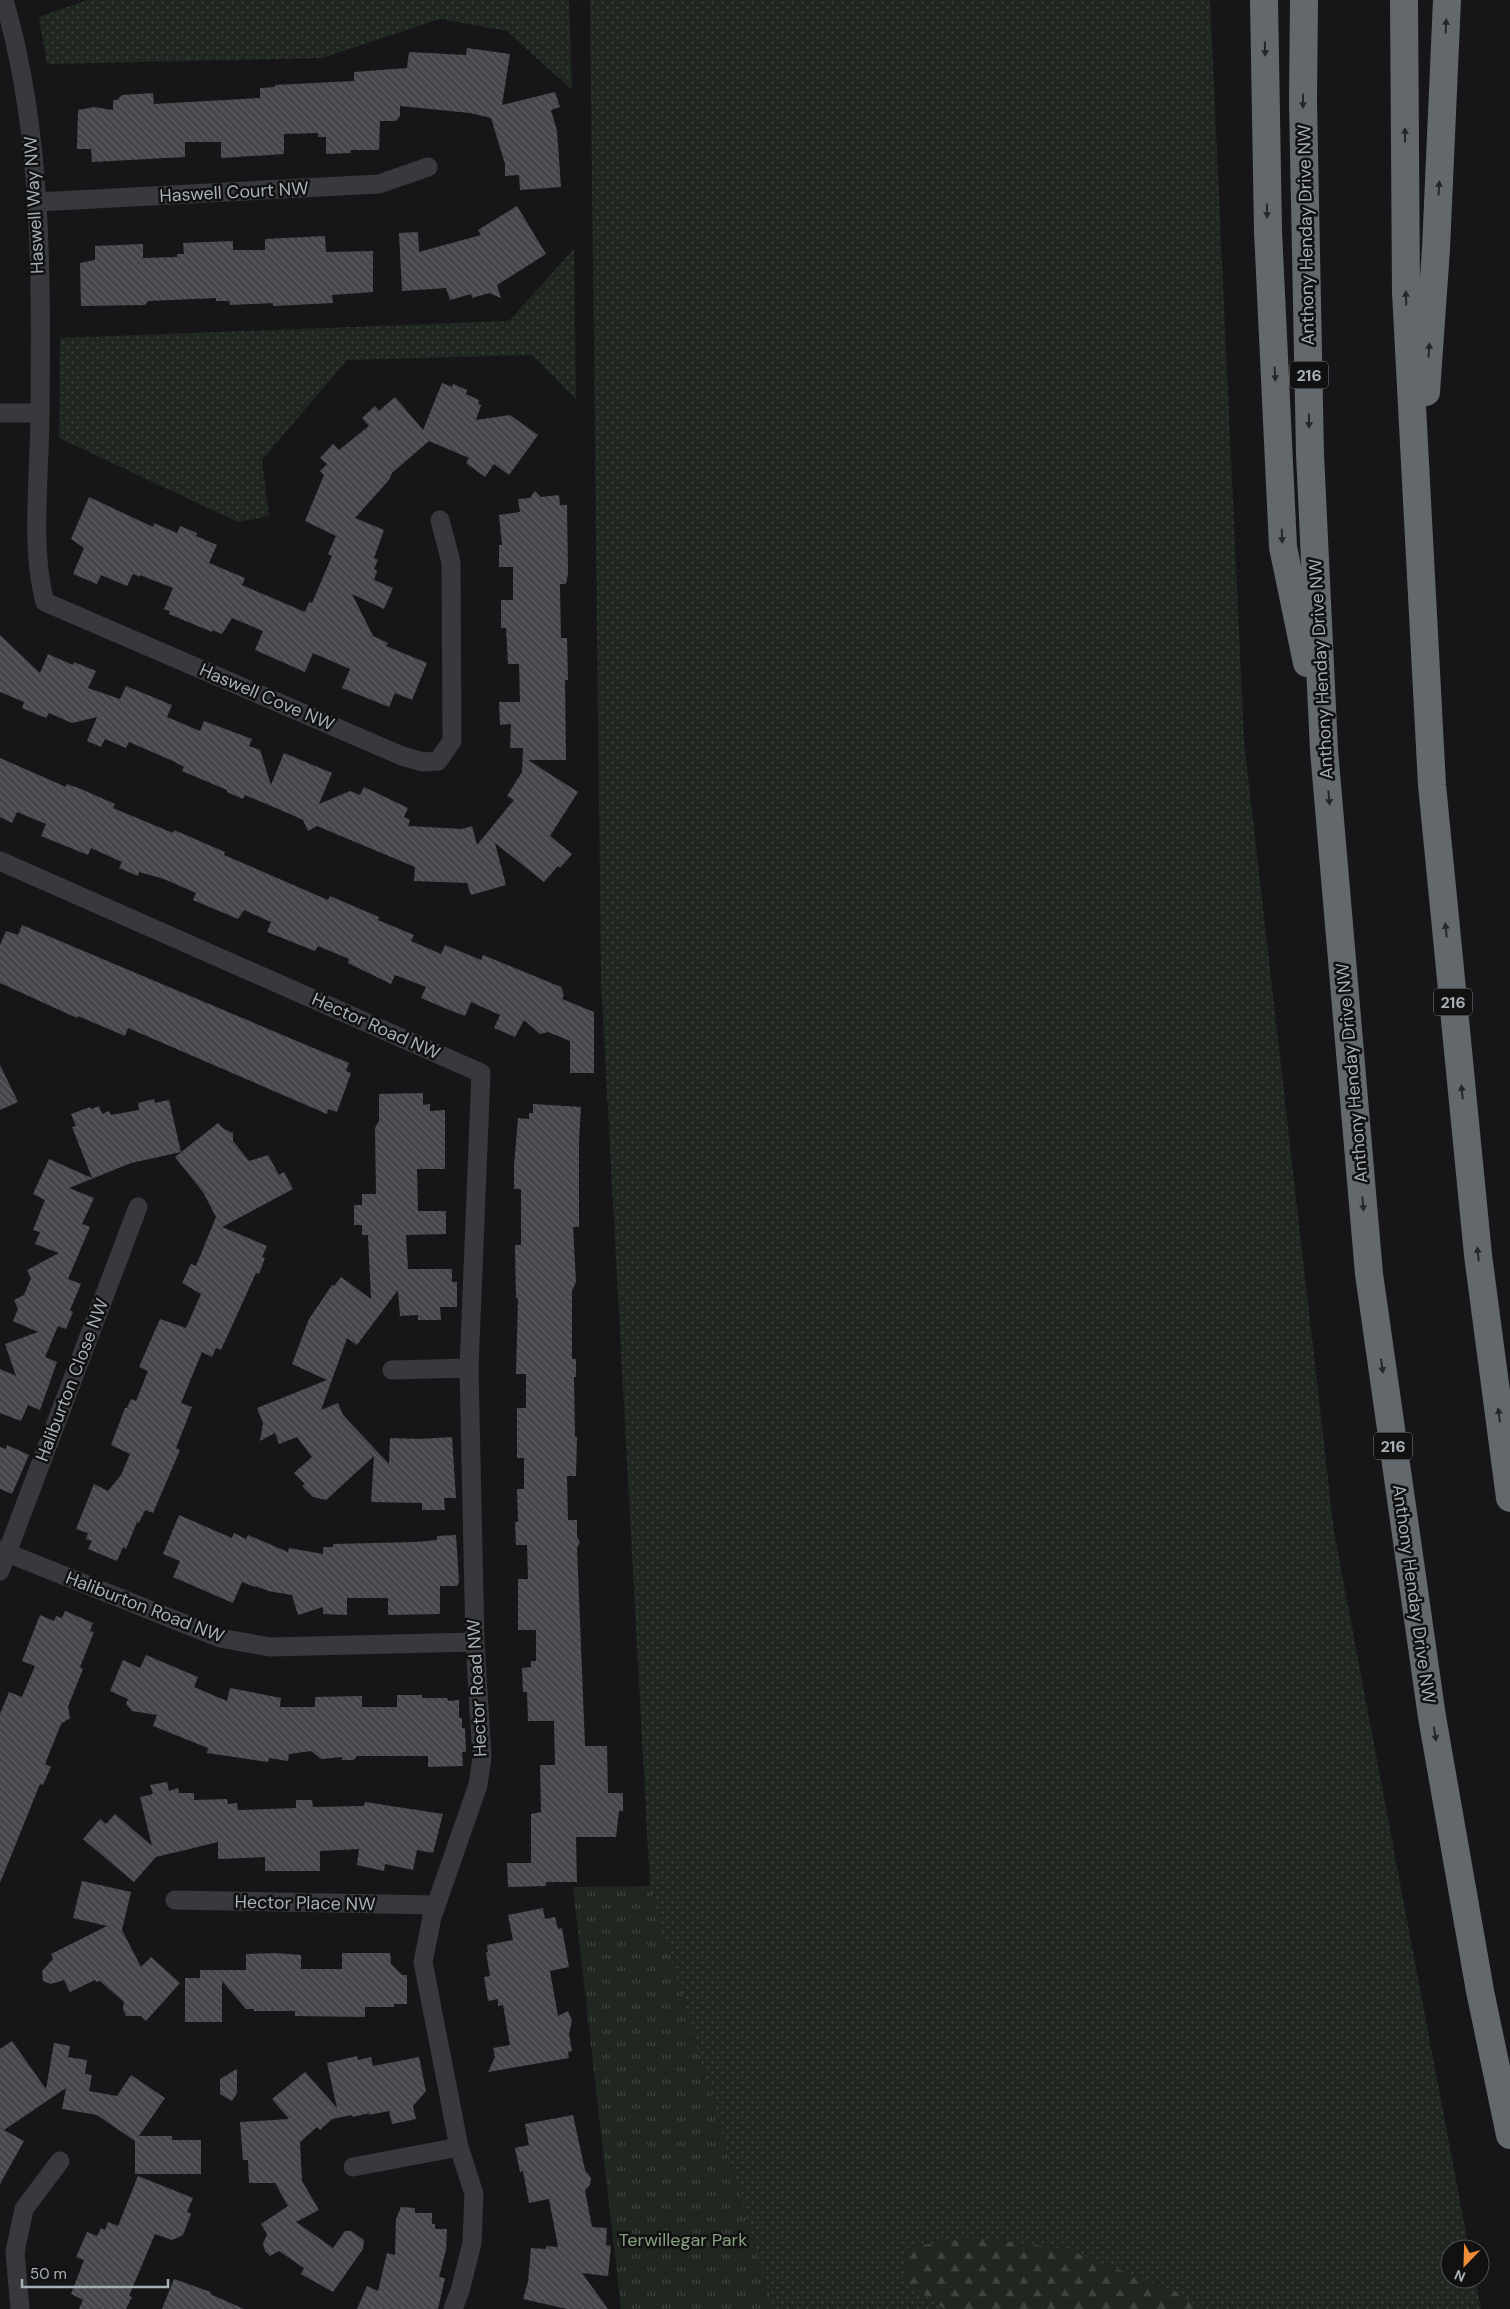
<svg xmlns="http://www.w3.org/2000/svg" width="1510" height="2309" font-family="'DM Sans',sans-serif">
	<defs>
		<pattern id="grass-dots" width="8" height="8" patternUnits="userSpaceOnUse" patternTransform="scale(1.25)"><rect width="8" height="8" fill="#202720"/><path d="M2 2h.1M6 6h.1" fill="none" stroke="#3e443e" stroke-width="1.8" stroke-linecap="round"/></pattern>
		<pattern id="forest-firs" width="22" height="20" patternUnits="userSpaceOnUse" patternTransform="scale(1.25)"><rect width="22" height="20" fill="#202720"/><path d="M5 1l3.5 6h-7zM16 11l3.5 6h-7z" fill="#3e443e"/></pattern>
		<pattern id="park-tufts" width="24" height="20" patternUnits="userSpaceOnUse" patternTransform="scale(1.25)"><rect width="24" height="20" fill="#202720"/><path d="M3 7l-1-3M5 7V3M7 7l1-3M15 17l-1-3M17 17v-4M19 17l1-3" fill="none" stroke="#3e443e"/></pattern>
		<pattern id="building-back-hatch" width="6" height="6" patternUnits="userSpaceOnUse" patternTransform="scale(1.25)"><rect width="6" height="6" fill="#45474a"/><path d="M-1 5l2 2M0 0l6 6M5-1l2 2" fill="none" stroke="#5d5f62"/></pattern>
	</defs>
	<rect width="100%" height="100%" fill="#161618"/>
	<!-- grass -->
	<g fill="url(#grass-dots)">
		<path d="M87,0h482l3,90 -65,-59 -67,-12 -118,39 -275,6 -8,-47z"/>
		<path d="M590,0h620l34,741 90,791 135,717h-19v30h25l6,30h-281l-21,-16 -273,-12 38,28h-203l-80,-344 -11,-79 -49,-905z"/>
		<path d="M574,249l2,150 -44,-44 -185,5 -85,100 7,56 -31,6 -179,-84 1,-100 449,-17z"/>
	</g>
	<!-- forest -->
	<path fill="url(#forest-firs)" d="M971,2237l95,12 113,44 21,16h-256l-39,-28v-33z"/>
	<!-- park -->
	<path fill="url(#park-tufts)" d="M650,1886l124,423h-153l-48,-422z"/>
	<!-- building -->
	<g fill="url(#building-back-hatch)">
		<path d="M467,48l43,6 -8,51 53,-13 5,15 -9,3 6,21 4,56 -41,3 -1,-15 -14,1v-12l-14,-46 -21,-5 -70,-7v10l-4,5h-16l-1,29h-28v3l-25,1v-17h-8v-4l-34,1v20l-63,4v-16h-36v15l-93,5 -1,-13h-14l1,-39 16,-3 19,3v-10h4l5,-5 31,-2 1,11 106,-6v-10l15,-1v-2l79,-4v-9l53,-4 2,-16 57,3z"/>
		<path d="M517,206l29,48 -49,31 4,13 -12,-5 -17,5 -1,-4 -21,6 -4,-12 -44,3 -3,-58 19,-1 1,20 62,-17 -3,-5z"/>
		<path d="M325,236l1,16 47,-1v41l-41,3 1,8 -60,3v-3l-43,2 -1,-4h-13v-3l-68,3 -3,4 -64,1 -1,-43 15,-3v-14l48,-2v14l34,-1v-3h7l-1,-11 50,-2v9h32v-11z"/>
		<path d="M442,383l10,4 1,-3 14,6 -1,4 13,6 -1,4 3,1 -5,15 34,-5 28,20 -29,40 -15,-11 -9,13 -19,-14 3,-5 -40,-17 -37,32 -3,7 -34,38 29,12 -10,28 4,2 -4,9 3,2 -3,9 19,8 -9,21 -32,-15 21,42 15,7 -2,3 41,17 -15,37 -17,-7 -6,14 -47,-19 8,-19 -37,-16 -8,19 -50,-22 8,-19 -31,-13 -10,16 -10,-4v2l-43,-18 1,-3 -6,-2 9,-21 -33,-13v2l-7,-3 -6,12 -26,-11 -4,9 -24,-10 11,-26 -13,-9 18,-42 64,30 1,-4 23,10 3,-7 17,7 -1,3 21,9 -8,18 36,15 -3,7 63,27 4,-10 3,1 20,-47 -4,-2 8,-18 -31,-15 19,-46 -4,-4 7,-7 -7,-6 13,-14 6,6 30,-24 -7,-8 13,-12 4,5 16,-14 28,33z"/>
		<path d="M535,491l6,6 18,-2 1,10h7l1,68 -2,11h-6l1,54h6l1,42h-3l1,80h-38l50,32 -28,44 22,18 -12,14 -2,-2 -14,16 -49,-39 11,42 -35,10 -4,-12 -53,-2 1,-14 -98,-41 -9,5 -5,-11 -13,-6 -45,-19 -2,4 -16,-7v-2l-45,-19 2,-4 -11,-6 -44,-19 -3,6 -21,-9 -4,8 -14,-6 10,-24 -25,6 -23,-10 -3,5 -24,-10 2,-6 -24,-10v-57l40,38 8,-19 25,11 1,-3 22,9 -8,17 32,11 6,-13 46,19 -5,12 33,14 4,-10 48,18 -3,7 11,4 11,35 13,-32 48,20 -13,31 31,-13 10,4 4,-8 44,21 -4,9 6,3 -2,6 54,3 10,-3 5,19 37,-45 -7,-4 15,-24 1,-24h-13l1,-24 -11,1 -1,-23h21l-1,-38h-11l-2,-36h-5v-28h12v-33h-14v-22h3l-3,-30 21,-3 -2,-13 12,-1z"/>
		<path d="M0,758l66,29 1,-3 14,5 34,15 -2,4 60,25 1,-3 51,22 -1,3 104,45 2,-4 49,21 -1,3 36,15 -3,6 30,13 4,-9 36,15 2,-5 78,32 3,8 -2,4 32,13v61h-24v-32l-22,-9 -8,2 -16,-14 -9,17 -21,-9 6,-13 -29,-13 -6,14 -23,-9 -21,-9 5,-11 -31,-12 -4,9 -43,-21 1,-4 -31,-13 -3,5 -48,-19 4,-10 -27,-12 -6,9 -45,-19 3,-7 -32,-14 -25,-7 -1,4 -19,-8 3,-6 -31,-14 -3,7 -47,-19 5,-12 -29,-12 -5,11 -12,-6z"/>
		<path d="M22,925l327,138 -3,8 5,2 -14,39 -9,-3 -1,5 -199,-86 -3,8 -47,-20 -1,2 -77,-35v-38l6,-14 12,4z"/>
		<path d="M0,1065l18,37 -18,8z"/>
		<path d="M423,1093v12l7,-1v7l15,-1v59h-28l1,42h28v23l-40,1 2,34h44v13h5v25h-17l1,13h-23v-5l-18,1 -2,-26 -41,55 -10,-7 -26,72 17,-7 5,12 46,49 1,-26 30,1 32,-2 4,61h-12l1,12h-23v-7l-51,-1 3,-46 -48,44 -13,-3 -11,-11 3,-2 -11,-11 18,-16 -15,-20 -18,7 -4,-11 -15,8 3,-18 -6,-15 70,-28 -35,-16 17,-45 23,-34 2,1 7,-9 30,22 -3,-64h-6v-10h-8v-20h8v-11h14l-1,-66 4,-7v-27z"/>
		<path d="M154,1099l1,4 14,-3 12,52 -50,11 -62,25 25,10 -12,26 8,3 -22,52 13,5 -11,26 3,2 -7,17 -8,-3 -13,31 12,5 -17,48 -12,-5 -7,16 -21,-8v-44l16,7 -11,-32 33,-12 -25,-11 5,-12 -4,-9 10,-5 7,-17 -4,-8 32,-17 -24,-9 5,-12 -7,-2 12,-30 -12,-6 16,-35 43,19 -20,-51 4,-1 -5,-12 19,-7 1,2 8,-3 3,8 7,-3 2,4 28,-5 -1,-7z"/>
		<path d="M533,1104l48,3 -2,34v86h-6l3,55 -4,9v68h4v18h-2l1,60h2l-1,39h-9l1,44h9v17l3,5 -3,6 8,198h22l1,47h15v18h-4l-3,26h-40l1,45h-31v4l-38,1 -1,-24h24v-49l10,-2 -1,-47h15l-1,-44h-26l-1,-29h-4l-1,-24 9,-1v-6h5v-31h-18v-51h10l-1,-34h-11l-1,-23h3l-1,-33h7v-31h-7v-50h9v-34h-10l2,-76h-2l-1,-53h6v-56h-7v-23l4,-48 11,1v-6h4z"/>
		<path d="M218,1123l6,6 9,4v8l16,20 19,-6 11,20 5,-3 9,17 -71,38 45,19 -5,11 3,1 -6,16 -3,-1 -35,77 -5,-2 -4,9 -10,-5 -21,51 11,4 -16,41 4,2 -27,63 -8,-3 -6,13 -2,-1 -11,27 -3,-2 -6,14 -29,-12 4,-8 -6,-2 2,-6 -12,-4 18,-45 14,7 13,-16 9,-21 -19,-9 14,-37h2l4,-9 5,2 12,-30 -9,-4 21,-48 26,9 15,-34 -19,-11 9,-19 5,2 20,-49 -13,-25 -28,-35z"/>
		<path d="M7,1445l22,10 -17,39 -12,-5v-42l6,2z"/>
		<path d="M179,1515l53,23 2,-5 12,6 2,-4 40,17 1,-4 34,6v-7h10v-3l83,-2 21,-2v-4l19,-1 3,47 -2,4h-17v28l-52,1v-17h-41v17l-24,-1v-7l-25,8 -6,-20 -24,-4 -12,-5 -1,1 -13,-5 -9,21 -60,-26 7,-16 -17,-7z"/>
		<path d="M65,1611l28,12 -3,8 4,1 -14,35 3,2 -12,30 -3,8 2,11 -9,6 -16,40 6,3 -8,18 -3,-1 -40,99v-169l9,-22 13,5 13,-31 -13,-5 18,-46 14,6 2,-5 6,2z"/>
		<path d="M146,1655l52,22 -4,10 33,14 3,-13 51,10 -1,9h35v-10l47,-1v11h35v-12h25v3h25l1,3 11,-1v18h3v10h3l1,24h-4l1,14 -35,1v-11h-71l-3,4h-12v-3l-21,2 -10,-8 -22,3 -1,7 -19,-3 -1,4 -61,-9 1,-5 -55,-22 4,-11 -25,-4 -6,-7 2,-5 -18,-8 13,-31 17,8z"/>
		<path d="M167,1782l2,9 9,-3 1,5h15v7l33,-1 1,5 9,-1 1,7 58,-2v-8h16l1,7 51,-1 1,-4 78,12 -10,39 -16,-3 -4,20 -28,-6 -1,7 -27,-6 2,-16 -39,2v20h-55v-14l-47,2v-17l-62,15 -22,25 -51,-43 17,-20 6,5 9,-10 37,32 -12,-49 13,-3 -3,-9z"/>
		<path d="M82,1881l49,11 -9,38 19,37 10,-10 29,26 -34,38 -5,-5h-15l-3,-7 1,-7 -24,-21 -4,1 -1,-2 -25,12 -6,-12 -13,4 -8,-3 -1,-10 11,-12 -2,-5 56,-28 -34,-8z"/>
		<path d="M543,1908l2,11 10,-2 3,12 4,-1 7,39 -19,4 8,45 10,-5 4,10 -3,13 3,17 -4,1 1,6 -81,14 7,-15 -2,-9 17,-3 -7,-40 -5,1v-7l-10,2 -4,-24 6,-1 -4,-24h2l-1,-7 26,-5 -5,-25z"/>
		<path d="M275,1953l26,2v14h41v-16h48l1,11 11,11h5v29h-13v3h-29v10l-70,-1v-5h-41v-2h-8l-24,-28v41h-37v-44h15v-8h46v-16z"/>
		<path d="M12,2041l34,48 8,-46 16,3 -2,11 19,3 -2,14 7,1 -3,16 28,5 14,-21 34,23 -26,38h33v4h29v34h-66v-33l-38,-26 -35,-6 4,-21 -62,42 20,11 -24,43v-135z"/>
		<path d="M357,2056l1,4 13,-3 2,9 46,-9 7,34 -13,15 3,13 -24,5 -3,-13 -20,4v-2l-16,4 -1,-2 -20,4 -12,11 -3,-3 -17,15 2,39 17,29 -23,12 37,26 12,-17h6l13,9 -1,9 -30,43 -32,-18 3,-6 -25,-17 -9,5 -5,-5 -2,-7 4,-10 -6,-10 27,-18 -13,-23h-26l-1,-23h-5l-3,-38 49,-3 -17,-20 33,-27 32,36 -10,-45z"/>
		<path d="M237,2069v24l-5,8 -12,-7v-15z"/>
		<path d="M573,2115l12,55 6,8 -1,7 -5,5 7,37 15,1 -1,17 5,1 -3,30 -26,-3 26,36h-41l-44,-10 5,-17 3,-34 15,1v-3l12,1 -9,-48 -20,4 -6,-32 -3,1 -5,-24 14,-3 -4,-21z"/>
		<path d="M138,2176l55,22 -6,14 4,2 -8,21 -11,5 -17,-6 -26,62 3,1 -6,12h-47l4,-9 -12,-6 13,-34 -8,-3 11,-25 10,4 4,-8 4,2 3,-8 10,4z"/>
		<path d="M401,2207l14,1v5h17v11h3v5h12l-1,21 -7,27 6,1 -7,31h-81l10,-23 11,5 9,-38 8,2 1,-36z"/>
		<path d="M174,2279l37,13 -1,2 34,15h-82z"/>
	</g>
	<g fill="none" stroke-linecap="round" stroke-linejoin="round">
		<!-- street -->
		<g stroke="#37393c" stroke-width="19">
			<path d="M4,0c39,133 37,275 36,413 0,57 -10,136 5,189l357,154 21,6 15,-1 14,-20 -1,-179 -11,-42"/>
			<path d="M37,202l342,-18 49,-17"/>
			<path d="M0,413h40"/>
			<path d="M0,861l481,212 -12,295 6,274 7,115 -4,28 -46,132 -9,45 36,185 15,47 -2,49 -12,48 -7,18"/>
			<path d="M392,1370l77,-2"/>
			<path d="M0,1550l220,88 50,9 205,-5"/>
			<path d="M0,1571l138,-364"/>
			<path d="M175,1900l261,5"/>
			<path d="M353,2167l106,-20"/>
			<path d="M20,2309l-5,-57 9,-43 36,-48"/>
		</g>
		<!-- highway -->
		<g stroke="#63686d" stroke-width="28">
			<path d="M1264,0l4,231 15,316 24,116"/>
			<path d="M1304,0l-1,101 7,353 14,296 45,524 63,443 48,274 30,144"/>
			<path d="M1404,0l2,292 26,493 46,470 32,243"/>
			<path d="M1426,392l10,-143 11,-249"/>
		</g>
	</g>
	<!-- one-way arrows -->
	<defs><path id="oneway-solid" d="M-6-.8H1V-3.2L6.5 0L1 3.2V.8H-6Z" transform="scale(1.25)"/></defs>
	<g fill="#262729">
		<use href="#oneway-solid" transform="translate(1446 26) rotate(-87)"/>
		<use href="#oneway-solid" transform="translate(1265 49) rotate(89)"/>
		<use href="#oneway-solid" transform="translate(1303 101) rotate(90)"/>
		<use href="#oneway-solid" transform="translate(1405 135) rotate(-90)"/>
		<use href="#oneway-solid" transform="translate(1439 188) rotate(-87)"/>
		<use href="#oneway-solid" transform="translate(1267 211) rotate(89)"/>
		<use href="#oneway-solid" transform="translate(1406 298) rotate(-92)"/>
		<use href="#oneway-solid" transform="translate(1429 350) rotate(-86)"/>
		<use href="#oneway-solid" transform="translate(1275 374) rotate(87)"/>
		<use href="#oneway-solid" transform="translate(1309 421) rotate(89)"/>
		<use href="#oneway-solid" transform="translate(1282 536) rotate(88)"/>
		<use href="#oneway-solid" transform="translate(1329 798) rotate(85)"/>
		<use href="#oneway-solid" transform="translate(1446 930) rotate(-96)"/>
		<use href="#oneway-solid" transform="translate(1462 1092) rotate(-96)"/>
		<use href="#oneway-solid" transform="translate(1363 1204) rotate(85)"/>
		<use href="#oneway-solid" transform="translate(1478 1254) rotate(-96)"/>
		<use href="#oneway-solid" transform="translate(1382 1366) rotate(82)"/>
		<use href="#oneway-solid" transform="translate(1499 1415) rotate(-97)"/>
		<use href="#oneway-solid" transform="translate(1435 1734) rotate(80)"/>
	</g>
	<g text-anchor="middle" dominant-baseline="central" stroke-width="5" stroke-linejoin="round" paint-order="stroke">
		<!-- shield labels -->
		<g fill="#111112" stroke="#7b8086" stroke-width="1">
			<rect x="1290" y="361.5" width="38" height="27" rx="4"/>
			<rect x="1434" y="988.5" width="38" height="27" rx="4"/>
			<rect x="1374" y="1432.5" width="38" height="27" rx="4"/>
		</g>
		<g font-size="16" font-weight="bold" fill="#a8b0b7">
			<text x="1309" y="375">216</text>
			<text x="1453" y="1002">216</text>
			<text x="1393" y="1446">216</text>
		</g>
		<!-- street labels -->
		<g font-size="18" fill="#a8b0b7" stroke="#111112">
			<text transform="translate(234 192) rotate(-3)">Haswell Court NW</text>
			<text transform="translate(34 205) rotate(-93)">Haswell Way NW</text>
			<text transform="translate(1306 235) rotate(-91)">Anthony Henday Drive NW</text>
			<text transform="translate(1321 669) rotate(-93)">Anthony Henday Drive NW</text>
			<text transform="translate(267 697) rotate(23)">Haswell Cove NW</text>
			<text transform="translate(376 1026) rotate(24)">Hector Road NW</text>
			<text transform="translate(1352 1073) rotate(-95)">Anthony Henday Drive NW</text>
			<text transform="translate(72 1380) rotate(-69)">Haliburton Close NW</text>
			<text transform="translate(1414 1594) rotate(82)">Anthony Henday Drive NW</text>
			<text transform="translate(145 1607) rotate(21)">Haliburton Road NW</text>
			<text transform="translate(477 1688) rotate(-93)">Hector Road NW</text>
			<text transform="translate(305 1903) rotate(1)">Hector Place NW</text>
		</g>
		<!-- park labels -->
		<g font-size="18" fill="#84a27f" stroke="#111112">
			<text x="683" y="2240">Terwillegar Park</text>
		</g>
	</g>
	<!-- north arrow -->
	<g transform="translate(1465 2264) rotate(203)"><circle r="24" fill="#111112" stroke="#4d5154"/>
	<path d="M0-4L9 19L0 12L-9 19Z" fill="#ed8b38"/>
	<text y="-8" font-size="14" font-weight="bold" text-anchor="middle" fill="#a8b0b7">N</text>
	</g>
	<!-- scale -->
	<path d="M22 2279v8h146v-8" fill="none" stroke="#a8b0b7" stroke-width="2.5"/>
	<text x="30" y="2279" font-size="15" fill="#a8b0b7" stroke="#111112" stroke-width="4" paint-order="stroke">50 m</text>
</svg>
